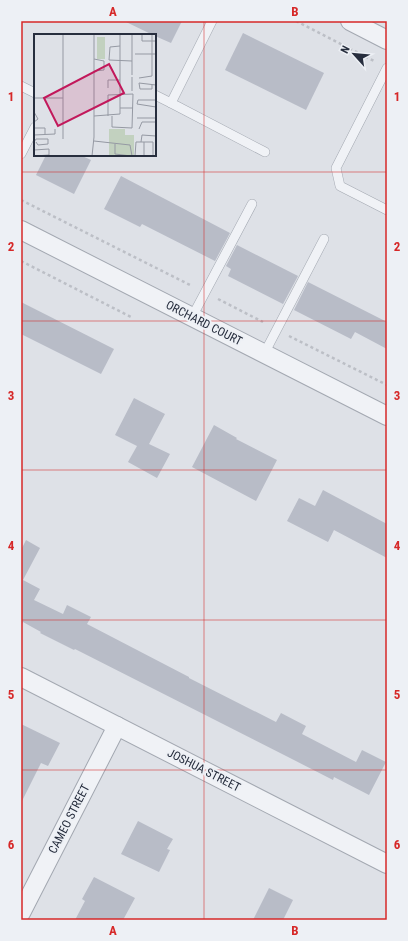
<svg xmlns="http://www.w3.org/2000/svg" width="408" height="941" font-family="'Roboto Condensed',sans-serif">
	<rect width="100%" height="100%" fill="#dee1e7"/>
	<!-- building -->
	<g fill="#b8bcc7">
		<path d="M124,21h58l-11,22 -16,-7v-1h-2z"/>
		<path d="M243,33l81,40 -18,37 -81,-40z"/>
		<path d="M46,155h34l11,5 -17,34 -38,-19z"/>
		<path d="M121,176l109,57 -15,28 -73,-37 -2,3 -36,-18z"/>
		<path d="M237,245l61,31 -15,28 -55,-28 3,-7 -5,-3z"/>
		<path d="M308,282l79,40v27l-32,-17 -4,7 -57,-29z"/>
		<path d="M21,302l93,47 -13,25 -80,-40z"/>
		<path d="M134,398l31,16 -16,30 21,10 -13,24 -29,-16 9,-16 -22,-11z"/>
		<path d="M214,425l23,13 -1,1 41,21 -21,41 -64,-34z"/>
		<path d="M323,490l64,34v34l-53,-28 -6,12 -41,-21 12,-23 16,8z"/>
		<path d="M26,540l14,8 -17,32 17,9 -6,11 29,14 4,-9 24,12 -4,7 102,53v1l87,44 5,-9 25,13 -4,8 54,28 6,-12 24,12 -17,33 -35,-18 -1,3 -43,-22 -215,-109 -1,1 -34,-17 1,-1 -18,-10 -2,4v-76z"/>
		<path d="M21,724l39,19 -12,23 -7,-3 -20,40z"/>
		<path d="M138,821l35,18 -6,10 3,1 -11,22 -38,-18z"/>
		<path d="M94,877l41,21 -12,22h-48l10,-19 -3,-2z"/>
		<path d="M269,888l24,12 -10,20h-30z"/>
	</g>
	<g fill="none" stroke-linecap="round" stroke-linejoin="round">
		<defs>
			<g id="service">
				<path d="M212,21l-41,82 94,49"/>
				<path d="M387,68l-51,100 4,18 47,24"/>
				<path d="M21,86l14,7"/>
				<path d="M155,95l16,8"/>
				<path d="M21,154l14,-27"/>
				<path d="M192,317l60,-113"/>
				<path d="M264,354l60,-115"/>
			</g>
			<g id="minor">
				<path d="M350,21l37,19"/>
				<path d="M21,230l366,186"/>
				<path d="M21,677l366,187"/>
				<path d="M21,913l96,-187"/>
			</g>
		</defs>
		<!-- service casing -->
		<use href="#service" stroke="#a3a8b1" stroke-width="10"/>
		<!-- minor casing -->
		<use href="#minor" stroke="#a3a8b1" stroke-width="20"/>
		<!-- path -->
		<g stroke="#bcbfc6" stroke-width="2.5" stroke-dasharray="3 3" stroke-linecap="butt">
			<path d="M296,21l78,40"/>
			<path d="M21,200l171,86"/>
			<path d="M21,261l112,57"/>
			<path d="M218,299l45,23"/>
			<path d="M289,336l98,49"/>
		</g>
		<!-- service -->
		<use href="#service" stroke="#f0f2f6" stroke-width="9"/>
		<!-- minor -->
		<use href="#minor" stroke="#f0f2f6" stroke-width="18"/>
	</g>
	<!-- grid -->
	<path fill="none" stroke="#d62828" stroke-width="1" stroke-opacity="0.55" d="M204,21v899M21,172h366M21,321h366M21,470h366M21,620h366M21,770h366"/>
	<g text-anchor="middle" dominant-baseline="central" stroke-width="4" stroke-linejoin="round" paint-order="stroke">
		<!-- street labels -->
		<g font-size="12" fill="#272e3e" stroke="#edf0f5">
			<text transform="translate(204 323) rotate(27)">ORCHARD COURT</text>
			<text transform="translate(204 770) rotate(27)">JOSHUA STREET</text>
			<text transform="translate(69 819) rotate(-63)">CAMEO STREET</text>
		</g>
	</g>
	<!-- overview -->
	<g transform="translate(34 34)">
		<rect width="122" height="122" fill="#dee1e7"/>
		<path d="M63,3h8v22h-8zM75,95h16v6h9v21h-25z" fill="#c2d1bf"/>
		<path fill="none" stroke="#9599a3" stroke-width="1" d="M29,0v105M98,0v41M108,0v7h14M86,12l-10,1 -1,13 23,1M101,20h21M60,25l10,2v9l-10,1M98,43v14M105,44l13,-2v-42M118,51v4h-12l-1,-6 17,2M74,54v-8h12M0,64h29M122,66h-18l-1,4 19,3M86,74h13M0,78l4,7 -4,3M60,82l26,-2v-80M74,82v-21l25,-1 -1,34 -20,-1v-11M103,84h19M0,94h11v6M105,95l3,-7h14M0,101l21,-1v-5M60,107l36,4 2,11M0,108l2,-3h12v5l-10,1 -2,-3M110,108h-3l1,-7 14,1M81,110v10l16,2M0,116l15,-1v6l-14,1M58,122l2,-19v-103M101,122l1,-14h5M110,122v-14h9v14"/>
		<path fill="#c2185b" fill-opacity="0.15" stroke="#c2185b" stroke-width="2" d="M75,30l15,29 -66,33 -14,-28z"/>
		<rect width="122" height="122" fill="none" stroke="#272e3e" stroke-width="2"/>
	</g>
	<!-- border -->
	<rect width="408" height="941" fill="none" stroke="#edf0f5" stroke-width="44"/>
	<!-- north arrow -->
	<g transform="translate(354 54) rotate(297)" stroke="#edf0f5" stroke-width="3" paint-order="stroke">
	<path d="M0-3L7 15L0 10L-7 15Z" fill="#272e3e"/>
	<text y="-6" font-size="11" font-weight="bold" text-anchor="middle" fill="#272e3e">N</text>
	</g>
	<rect x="22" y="22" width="364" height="897" fill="none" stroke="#d62828" stroke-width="1.5"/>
	<g font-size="13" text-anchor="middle" font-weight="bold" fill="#d62828">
		<text x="113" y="16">A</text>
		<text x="295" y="16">B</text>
		<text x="11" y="101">1</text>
		<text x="397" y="101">1</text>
		<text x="11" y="251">2</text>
		<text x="397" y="251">2</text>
		<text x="11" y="400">3</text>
		<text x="397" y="400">3</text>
		<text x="11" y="550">4</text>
		<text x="397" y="550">4</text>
		<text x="11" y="699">5</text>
		<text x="397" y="699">5</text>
		<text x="11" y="849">6</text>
		<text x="397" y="849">6</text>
		<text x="113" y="935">A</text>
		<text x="295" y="935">B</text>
	</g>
</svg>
